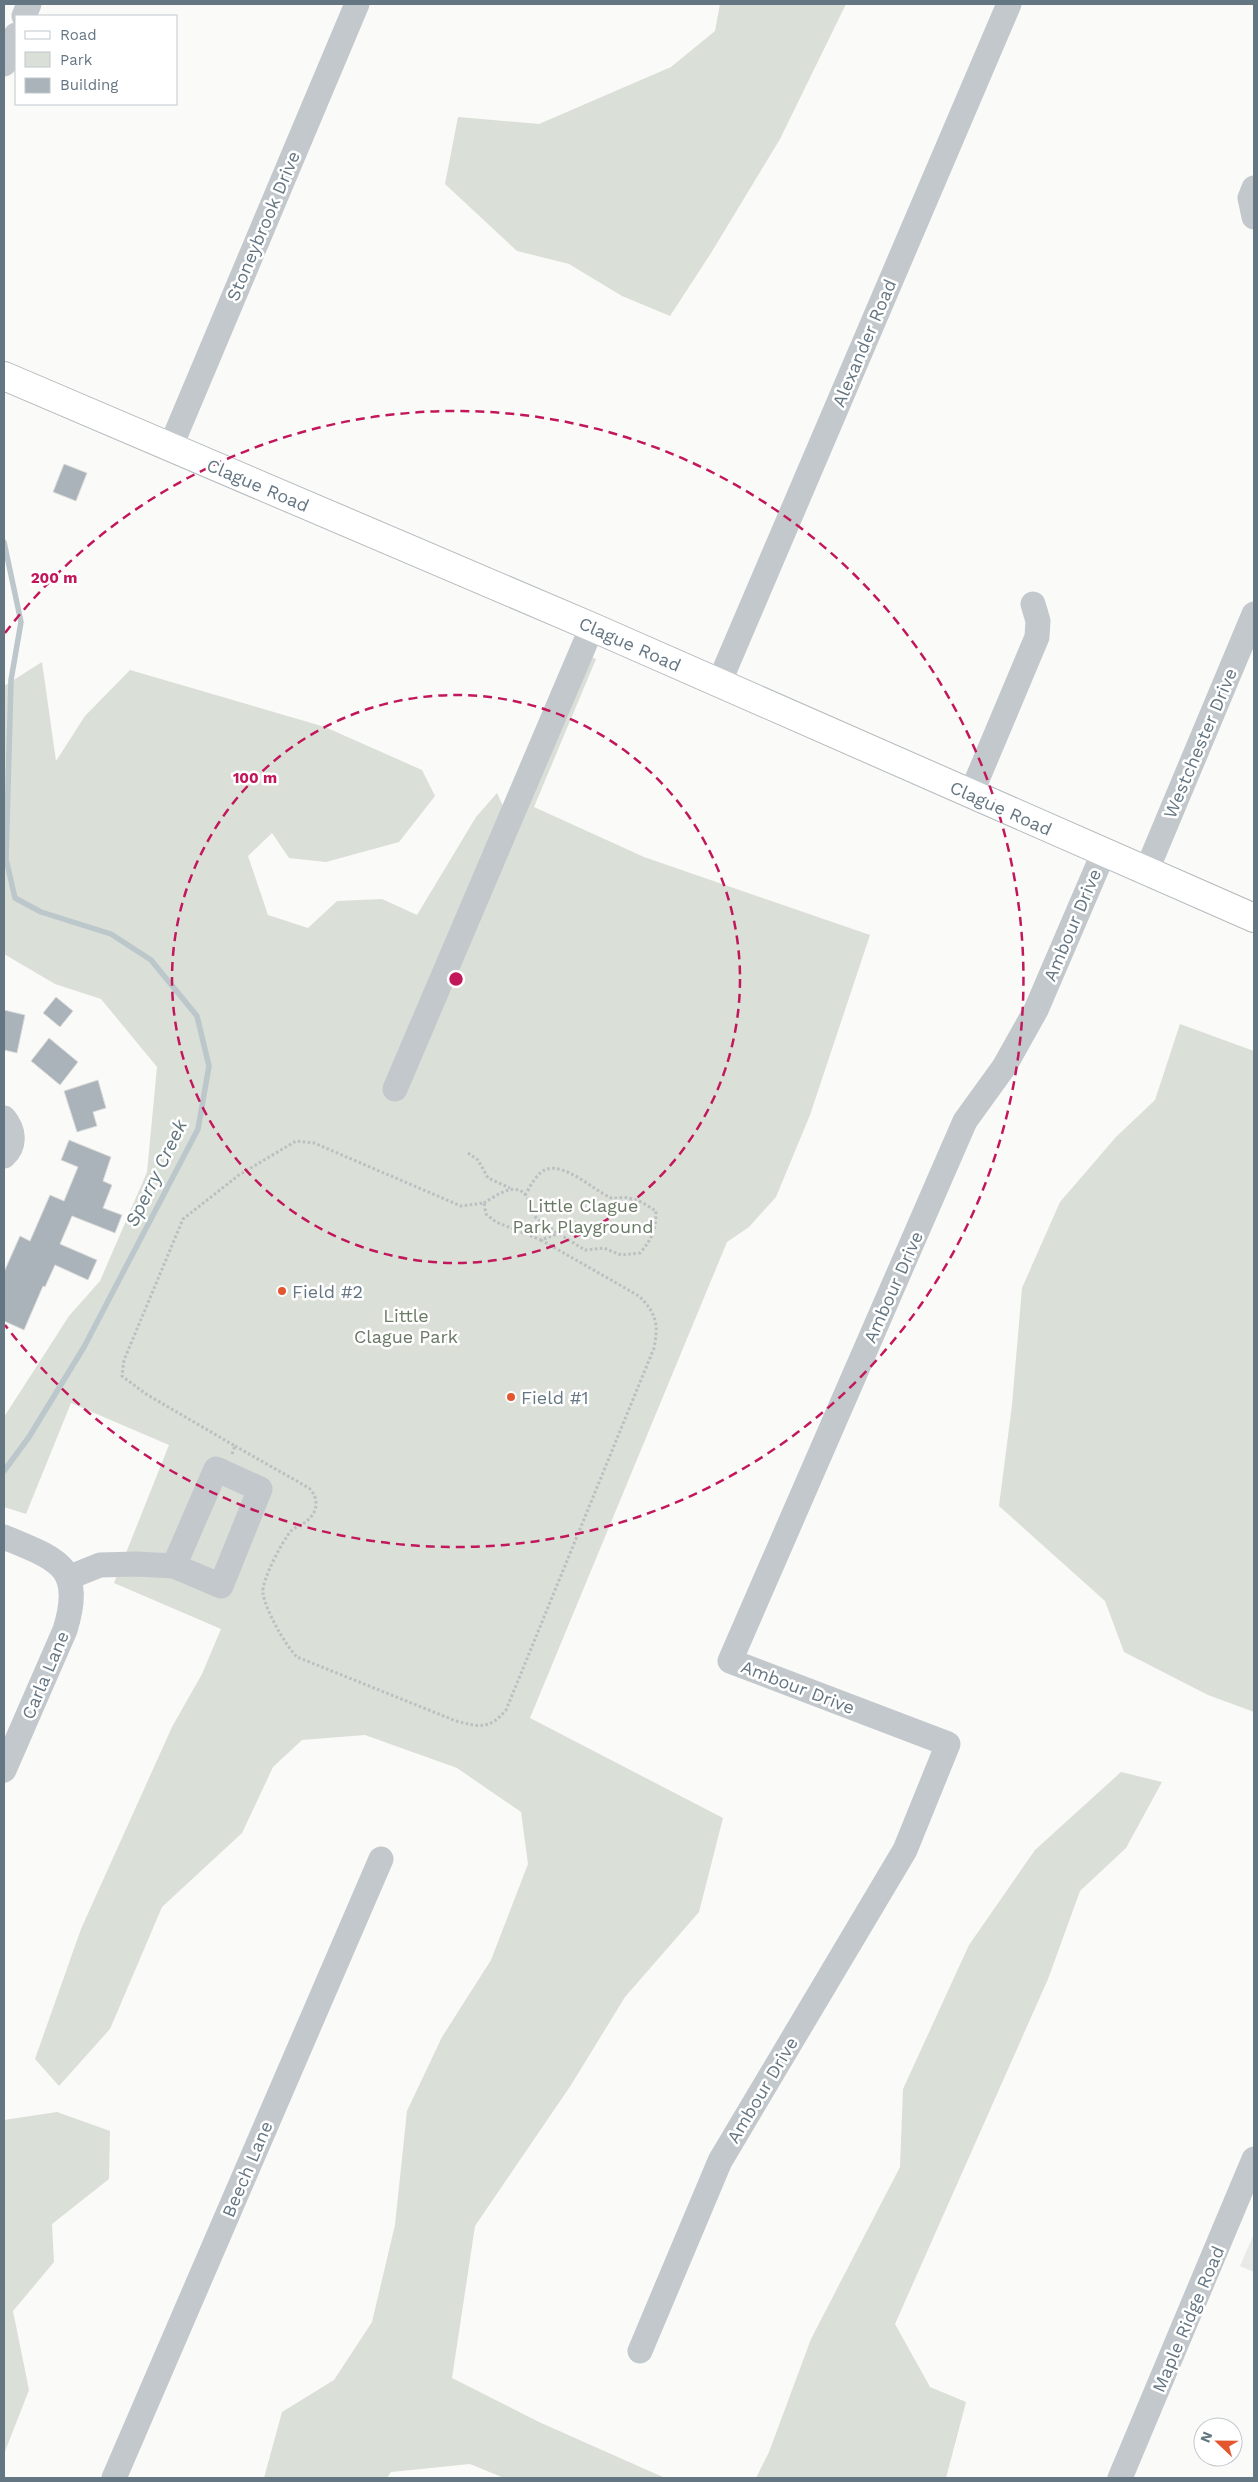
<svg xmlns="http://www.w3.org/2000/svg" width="1258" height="2482" font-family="'Work Sans',sans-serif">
	<rect width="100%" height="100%" fill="#fafaf8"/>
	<!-- built -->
	<path fill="#e8e9e9" d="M1254,2234v38l-14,-6z"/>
	<!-- green -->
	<g fill="#dadfd7">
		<path d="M720,4h126l-66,135 -69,114 -41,63 -48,-20 -53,-32 -52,-13 -72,-67 13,-67 81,7 132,-57 44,-36z"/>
		<path d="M570,648l26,11 -62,148 110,50 226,78 -60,180 -34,82 -27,30 -22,15 -197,476 193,100 -24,94 -74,85 -54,88 -96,141 -23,152 87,44 126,56h-161l-34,-14 -79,8 -4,6h-123l18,-66 52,-32 38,-58 23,-97 12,-114 35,-74 49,-77 37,-96 -7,-52 -64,-44 -92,-33 -63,5 -29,27 -31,66 -80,74 -52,122 -51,57 -24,-27 46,-130 91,-202 30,-53 19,-45 -107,-46 55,-138 -98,-42 -45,111 -22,-7v-90l65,-101 31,-35 47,-109 10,-105 -56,-68 -46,-15 -51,-30v-268l38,-24 14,99 29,-45 45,-46 195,57 97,43 13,26 -36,46 -73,20 -37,-4 -17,-25 -24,23 20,59 40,13 29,-27 45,-2 35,16 59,-98 21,-24 6,13z"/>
		<path d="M1180,1024l74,27v661l-46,-17 -84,-43 -19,-51 -106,-95 13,-101 10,-117 38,-86 56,-65 39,-37z"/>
		<path d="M1121,1772l41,10 -36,66 -46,43 -32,88 -153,345 35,63 36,15 -20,76h-190l13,-26 42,-113 89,-172 3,-78 66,-144 66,-95z"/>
		<path d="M57,2112l53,19 -1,48 -57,45 2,38 -41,49 16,79 -25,64v-334z"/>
	</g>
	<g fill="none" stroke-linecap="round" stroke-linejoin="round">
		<!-- stream -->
		<path stroke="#bbc7cb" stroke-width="5.5" d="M4,542l17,80 -10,58 -5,179 9,39 26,14 70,22 40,26 46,56 12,50 -11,63 -114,218 -55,90 -25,34"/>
	</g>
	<!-- building -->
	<g fill="#aab3b9" stroke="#dcdcda">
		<path d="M64,464l23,9 -11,28 -23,-9z"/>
		<path d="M56,997l17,14 -13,16 -17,-14z"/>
		<path d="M4,1010l21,5 -8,38 -13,-3z"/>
		<path d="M49,1038l29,24 -18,23 -29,-24z"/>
		<path d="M98,1080l8,28 -13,4 4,14 -20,6 -13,-41z"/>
		<path d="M69,1140l42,17 -8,24 9,4 -9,23 19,7 -7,18 -43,-17 -12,28 37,16 -9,20 -33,-15 -10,22 -2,-1 -19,44 -20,-9v-49l16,-36 10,5 20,-46 14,6 14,-34 -17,-7z"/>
	</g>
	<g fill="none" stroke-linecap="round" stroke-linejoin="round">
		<defs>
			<path id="major" d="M4,376l588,251 662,291"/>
		</defs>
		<!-- major casing -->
		<use href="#major" stroke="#b5babe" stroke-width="30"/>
		<!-- path -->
		<g stroke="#bbbfc2" stroke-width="3" stroke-dasharray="2.5 2.5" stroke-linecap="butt">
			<path d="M468,1153l10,7 10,18 22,10"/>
			<path d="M525,1195c5,-8 12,-23 22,-26 19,-5 46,20 62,28 6,3 13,-1 19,1 10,1 20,8 28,13 0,19 -4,28 -16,42l-19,2 -17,-7 -19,2 -29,-18"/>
			<path d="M235,1446l74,42c11,11 9,26 -5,35 -4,3 -9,4 -13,8 -8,9 -30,50 -28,62 2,16 22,52 34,64l159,64c24,6 33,9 50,-11l148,-362c5,-24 2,-35 -15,-52l-98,-56"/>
			<path d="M232,1454l3,-8 -89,-52 -24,-18 2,-16 59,-141 56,-44 57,-34 18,2 147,63 23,-3 2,11 10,8 45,18 16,-6c-7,-9 -17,-10 -24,-20 -3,-5 -3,-10 -5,-15 -10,-20 -31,-4 -44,4"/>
		</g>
		<!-- minor -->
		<g stroke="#c3c8cc" stroke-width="25">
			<path d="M24,16l5,-12"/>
			<path d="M4,64l12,-29"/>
			<path d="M1254,188l-4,10 4,19"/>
			<path d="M170,448l187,-444"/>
			<path d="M719,683l290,-679"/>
			<path d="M971,794l66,-157 1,-16 -5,-17"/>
			<path d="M1146,872l108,-258"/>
			<path d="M395,1089l197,-462"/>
			<path d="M4,1118c10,12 12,27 0,38"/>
			<path d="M4,1537c52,22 81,28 61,93l-61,140"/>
			<path d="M70,1577l30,-12 36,-1 38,2 42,-97 44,20 -39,97 -47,-20"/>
			<path d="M640,2351l80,-190 185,-311 43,-106 -218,-83 235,-540 39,-54 32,-57 67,-156"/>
			<path d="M114,2478l267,-619"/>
			<path d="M1120,2478l134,-319"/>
		</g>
		<!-- major -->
		<use href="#major" stroke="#fff" stroke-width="28"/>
	</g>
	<!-- distance rings -->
	<g fill="none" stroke="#c2185b" stroke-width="2.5" stroke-dasharray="9 6">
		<circle cx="456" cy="979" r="284"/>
		<path d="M5 633A568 568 0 1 1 5 1325"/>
	</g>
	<!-- markers -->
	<g fill="#e4572e" stroke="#fff" stroke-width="2">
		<circle cx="282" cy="1291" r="5"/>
		<circle cx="511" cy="1397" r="5"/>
	</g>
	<g text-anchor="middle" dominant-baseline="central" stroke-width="5" stroke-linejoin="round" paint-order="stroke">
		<!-- street labels -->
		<g font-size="18" fill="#657683" stroke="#fff">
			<text transform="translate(263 226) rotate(-67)">Stoneybrook Drive</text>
			<text transform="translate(864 343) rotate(-67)">Alexander Road</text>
			<text transform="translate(258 485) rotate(23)">Clague Road</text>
			<text transform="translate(630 644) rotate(24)">Clague Road</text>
			<text transform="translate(1200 743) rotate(-67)">Westchester Drive</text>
			<text transform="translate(1001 808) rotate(24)">Clague Road</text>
			<text transform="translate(1072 925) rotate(-67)">Ambour Drive</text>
			<text transform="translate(893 1287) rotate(-66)">Ambour Drive</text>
			<text transform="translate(45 1675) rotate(-67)">Carla Lane</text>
			<text transform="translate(798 1687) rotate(21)">Ambour Drive</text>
			<text transform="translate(762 2090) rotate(-59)">Ambour Drive</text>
			<text transform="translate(247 2169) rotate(-67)">Beech Lane</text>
			<text transform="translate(1188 2319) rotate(-67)">Maple Ridge Road</text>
		</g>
		<!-- park labels -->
		<g font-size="18" fill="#687a64" stroke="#fff">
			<text x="583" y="1205">Little Clague<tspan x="583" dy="21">Park Playground</tspan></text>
			<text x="406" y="1315">Little<tspan x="406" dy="21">Clague Park</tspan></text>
		</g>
		<!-- poi labels -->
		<g font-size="18" fill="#657683" stroke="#fff" text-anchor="start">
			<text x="292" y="1291">Field #2</text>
			<text x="521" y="1397">Field #1</text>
		</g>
		<!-- water labels -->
		<g font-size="19" font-style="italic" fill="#60757c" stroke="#fff">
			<text transform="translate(156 1173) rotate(-64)">Sperry Creek</text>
		</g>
	</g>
	<circle cx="456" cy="979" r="8" fill="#c2185b" stroke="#fff" stroke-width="2.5"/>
	<g font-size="15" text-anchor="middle" font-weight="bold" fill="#c2185b" stroke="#fff" stroke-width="5" stroke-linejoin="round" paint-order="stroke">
		<text x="54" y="583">200 m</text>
		<text x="255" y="783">100 m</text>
	</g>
	<!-- border -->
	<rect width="1258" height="2482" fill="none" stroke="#657683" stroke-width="10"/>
	<!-- legend -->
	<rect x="15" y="15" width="162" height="90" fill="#ffffff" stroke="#c1c8cd"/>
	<rect x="25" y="31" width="25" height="8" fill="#ffffff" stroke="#c1c8cd"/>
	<text x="60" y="40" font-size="15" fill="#657683">Road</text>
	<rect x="25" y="52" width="25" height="15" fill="#dadfd7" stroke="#c1c8cd"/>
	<text x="60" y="65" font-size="15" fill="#657683">Park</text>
	<rect x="25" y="78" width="25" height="15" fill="#aab3b9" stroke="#c1c8cd"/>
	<text x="60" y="90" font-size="15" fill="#657683">Building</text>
	<!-- north arrow -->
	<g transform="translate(1218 2442) rotate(292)"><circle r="24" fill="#ffffff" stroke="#c1c8cd"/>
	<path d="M0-4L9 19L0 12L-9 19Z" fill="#e4572e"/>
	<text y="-8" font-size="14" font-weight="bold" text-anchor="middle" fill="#657683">N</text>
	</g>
</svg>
